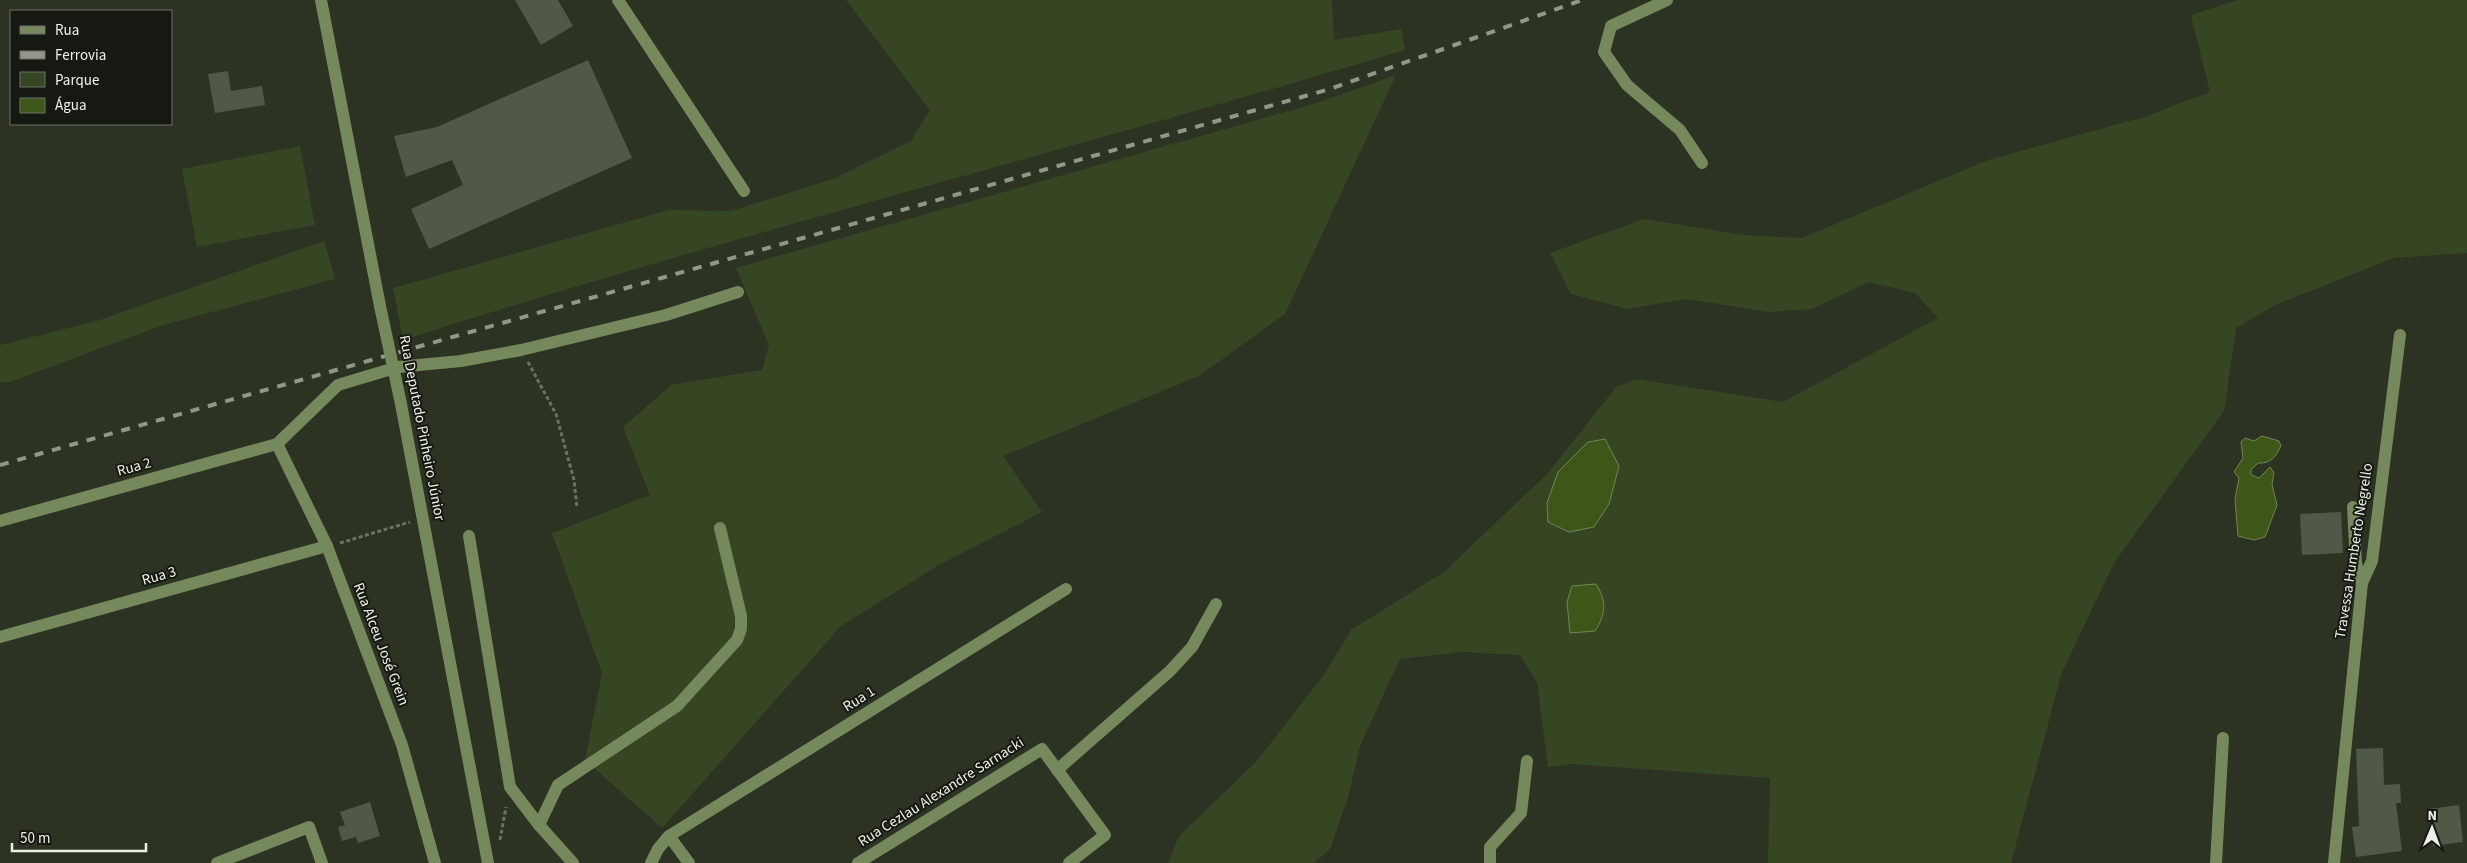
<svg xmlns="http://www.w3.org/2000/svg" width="2467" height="863" font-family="'Source Sans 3',sans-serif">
	<rect width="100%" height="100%" fill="#2c3323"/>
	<!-- green -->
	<g fill="#364623">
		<path d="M846,0h486l2,40 67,-11 4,21c-333,100 -671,184 -1002,290l-10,-52 276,-78 62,1 102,-32 78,-38 19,-31z"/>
		<path d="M2238,0h229v253l-73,5 -117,46 -41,24 -12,83 -110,152 -52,109 -51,191h-243l2,-85 -198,-14 -24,3 -11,-84 -17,-28 -59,-3 -61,7 -40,87 -12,52 -18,51 -16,14h-146l11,-27 77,-74 67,-86 28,-46 93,-58 104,-99 68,-86 20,-8 147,23 155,-84 -23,-25 -46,-11 -57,27 -43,3 -82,-13 -60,10 -56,-15 -21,-41 94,-34 99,16 59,3 186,-78 156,-43 66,-25 -19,-77z"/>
		<path d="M1396,75l-111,239 -86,62 -196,80 39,56 -103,53 -98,61 -179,202 -77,-68 17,-87 -50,-140 98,-38 -27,-68 48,-42 91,-15 7,-25 -33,-77 581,-165z"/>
		<path d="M300,146l15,79 -118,22 -15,-78z"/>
		<path d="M324,241l11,38 -172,46 -153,57h-10v-37l97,-24z"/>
	</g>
	<!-- water -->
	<g fill="#3e5617" stroke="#728556">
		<path d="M2262,436l17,5 2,5c-5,10 -10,18 -23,17l-7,7v5l8,3 11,-11 4,6 -2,12 5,20 -12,32 -11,3 -16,-4 -3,-37 4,-21 -5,-6 9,-14 -2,-16 4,-4 9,3z"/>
		<path d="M1605,439l14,27 -10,38 -15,23 -25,5 -21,-10 -1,-19 11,-31 30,-30z"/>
		<path d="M1596,584c11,17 10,30 -1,47l-25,2 -3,-31 5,-16z"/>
	</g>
	<!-- building -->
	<g fill="#505847">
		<path d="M515,0h43l15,26 -32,19z"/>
		<path d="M588,60l44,98 -203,91 -18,-40 52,-24 -11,-25 -46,17 -12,-41 43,-9z"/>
		<path d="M228,71l3,20 31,-5 3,19 -50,8 -7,-39z"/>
		<path d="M2341,512l2,41 -41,2 -2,-41z"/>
		<path d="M2383,748l1,37 16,-1 1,19h-5l6,48 -46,6 -4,-30 7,-1 -3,-77z"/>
		<path d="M370,802l10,34 -22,7 -2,-6 -14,4 -4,-14 7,-2 -5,-13z"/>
		<path d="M2459,805l4,37 -30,4 -4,-37z"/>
	</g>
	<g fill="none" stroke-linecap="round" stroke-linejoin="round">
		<!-- path -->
		<g stroke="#6b7264" stroke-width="3" stroke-dasharray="4 2.5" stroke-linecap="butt">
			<path d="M528,362l28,52 18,66 3,28"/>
			<path d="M340,543l70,-21"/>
			<path d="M500,840l6,-33"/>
		</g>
		<!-- minor -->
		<g stroke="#75895c" stroke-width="12">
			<path d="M321,0l59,306"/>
			<path d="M618,0l126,191"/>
			<path d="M1667,0l-56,26 -7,26 23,33 53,45 22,33"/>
			<path d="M401,404l87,459"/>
			<path d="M277,444l50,102 75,199 33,118"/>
			<path d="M2353,507l3,56 6,20"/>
			<path d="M0,521l277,-77 61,-59 60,-18 63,-6 60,-11 145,-35 72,-23"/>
			<path d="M469,536l41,251 29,38 34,38"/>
			<path d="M0,637l327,-91"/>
			<path d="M1057,770l113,-99 22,-24 24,-43"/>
			<path d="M539,825l19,-40 119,-79 60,-66 4,-11v-13l-21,-88"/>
			<path d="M669,836l20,27"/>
			<path d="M217,863l92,-36 13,36"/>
			<path d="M651,863l7,-14 11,-13 397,-247"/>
			<path d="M858,863l184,-114 63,86 -36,28"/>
			<path d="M1490,863v-16l31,-34 6,-52"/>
			<path d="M2216,863l7,-125"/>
			<path d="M2334,863l28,-280 10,-22 28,-226"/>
		</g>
		<!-- rail -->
		<path stroke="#91978a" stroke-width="4" stroke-dasharray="9 9" stroke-linecap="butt" d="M0,465l1330,-376 252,-89"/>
		<!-- minor-bridge -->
		<path stroke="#75895c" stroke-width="12" d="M380,306l21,98"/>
	</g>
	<g text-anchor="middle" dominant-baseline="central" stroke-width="4" stroke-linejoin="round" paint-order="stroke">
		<!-- street labels -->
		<g font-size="15" fill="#edf2e8" stroke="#161912">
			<text transform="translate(422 428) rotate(79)">Rua Deputado Pinheiro Júnior</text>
			<text transform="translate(134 467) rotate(-15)">Rua 2</text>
			<text transform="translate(2354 551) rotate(-81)">Travessa Humberto Negrello</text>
			<text transform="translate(159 576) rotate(-16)">Rua 3</text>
			<text transform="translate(381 644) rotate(69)">Rua Alceu José Grein</text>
			<text transform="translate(859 699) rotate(-32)">Rua 1</text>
			<text transform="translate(941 792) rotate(-32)">Rua Cezlau Alexandre Sarnacki</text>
		</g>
	</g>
	<!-- legend -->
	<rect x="10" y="10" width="162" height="115" fill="#161912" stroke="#6c7068"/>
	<rect x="20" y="26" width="25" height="8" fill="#75895c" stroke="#6c7068"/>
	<text x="55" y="35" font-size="15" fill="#edf2e8">Rua</text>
	<rect x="20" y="51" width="25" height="8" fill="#91978a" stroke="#6c7068"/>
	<text x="55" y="60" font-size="15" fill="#edf2e8">Ferrovia</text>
	<rect x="20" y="72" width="25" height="15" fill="#364623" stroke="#6c7068"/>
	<text x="55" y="85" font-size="15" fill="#edf2e8">Parque</text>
	<rect x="20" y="98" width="25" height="15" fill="#3e5617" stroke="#6c7068"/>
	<text x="55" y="110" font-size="15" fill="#edf2e8">Água</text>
	<!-- north arrow -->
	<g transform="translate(2432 828) rotate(1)" stroke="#161912" stroke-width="4" paint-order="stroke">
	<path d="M0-4L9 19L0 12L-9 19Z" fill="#edf2e8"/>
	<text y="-8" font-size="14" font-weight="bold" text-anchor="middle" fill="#edf2e8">N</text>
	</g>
	<!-- scale -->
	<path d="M12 843v8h134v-8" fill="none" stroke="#edf2e8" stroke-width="2.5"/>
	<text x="20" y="843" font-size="15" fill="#edf2e8" stroke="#161912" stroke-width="4" paint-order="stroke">50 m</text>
</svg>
